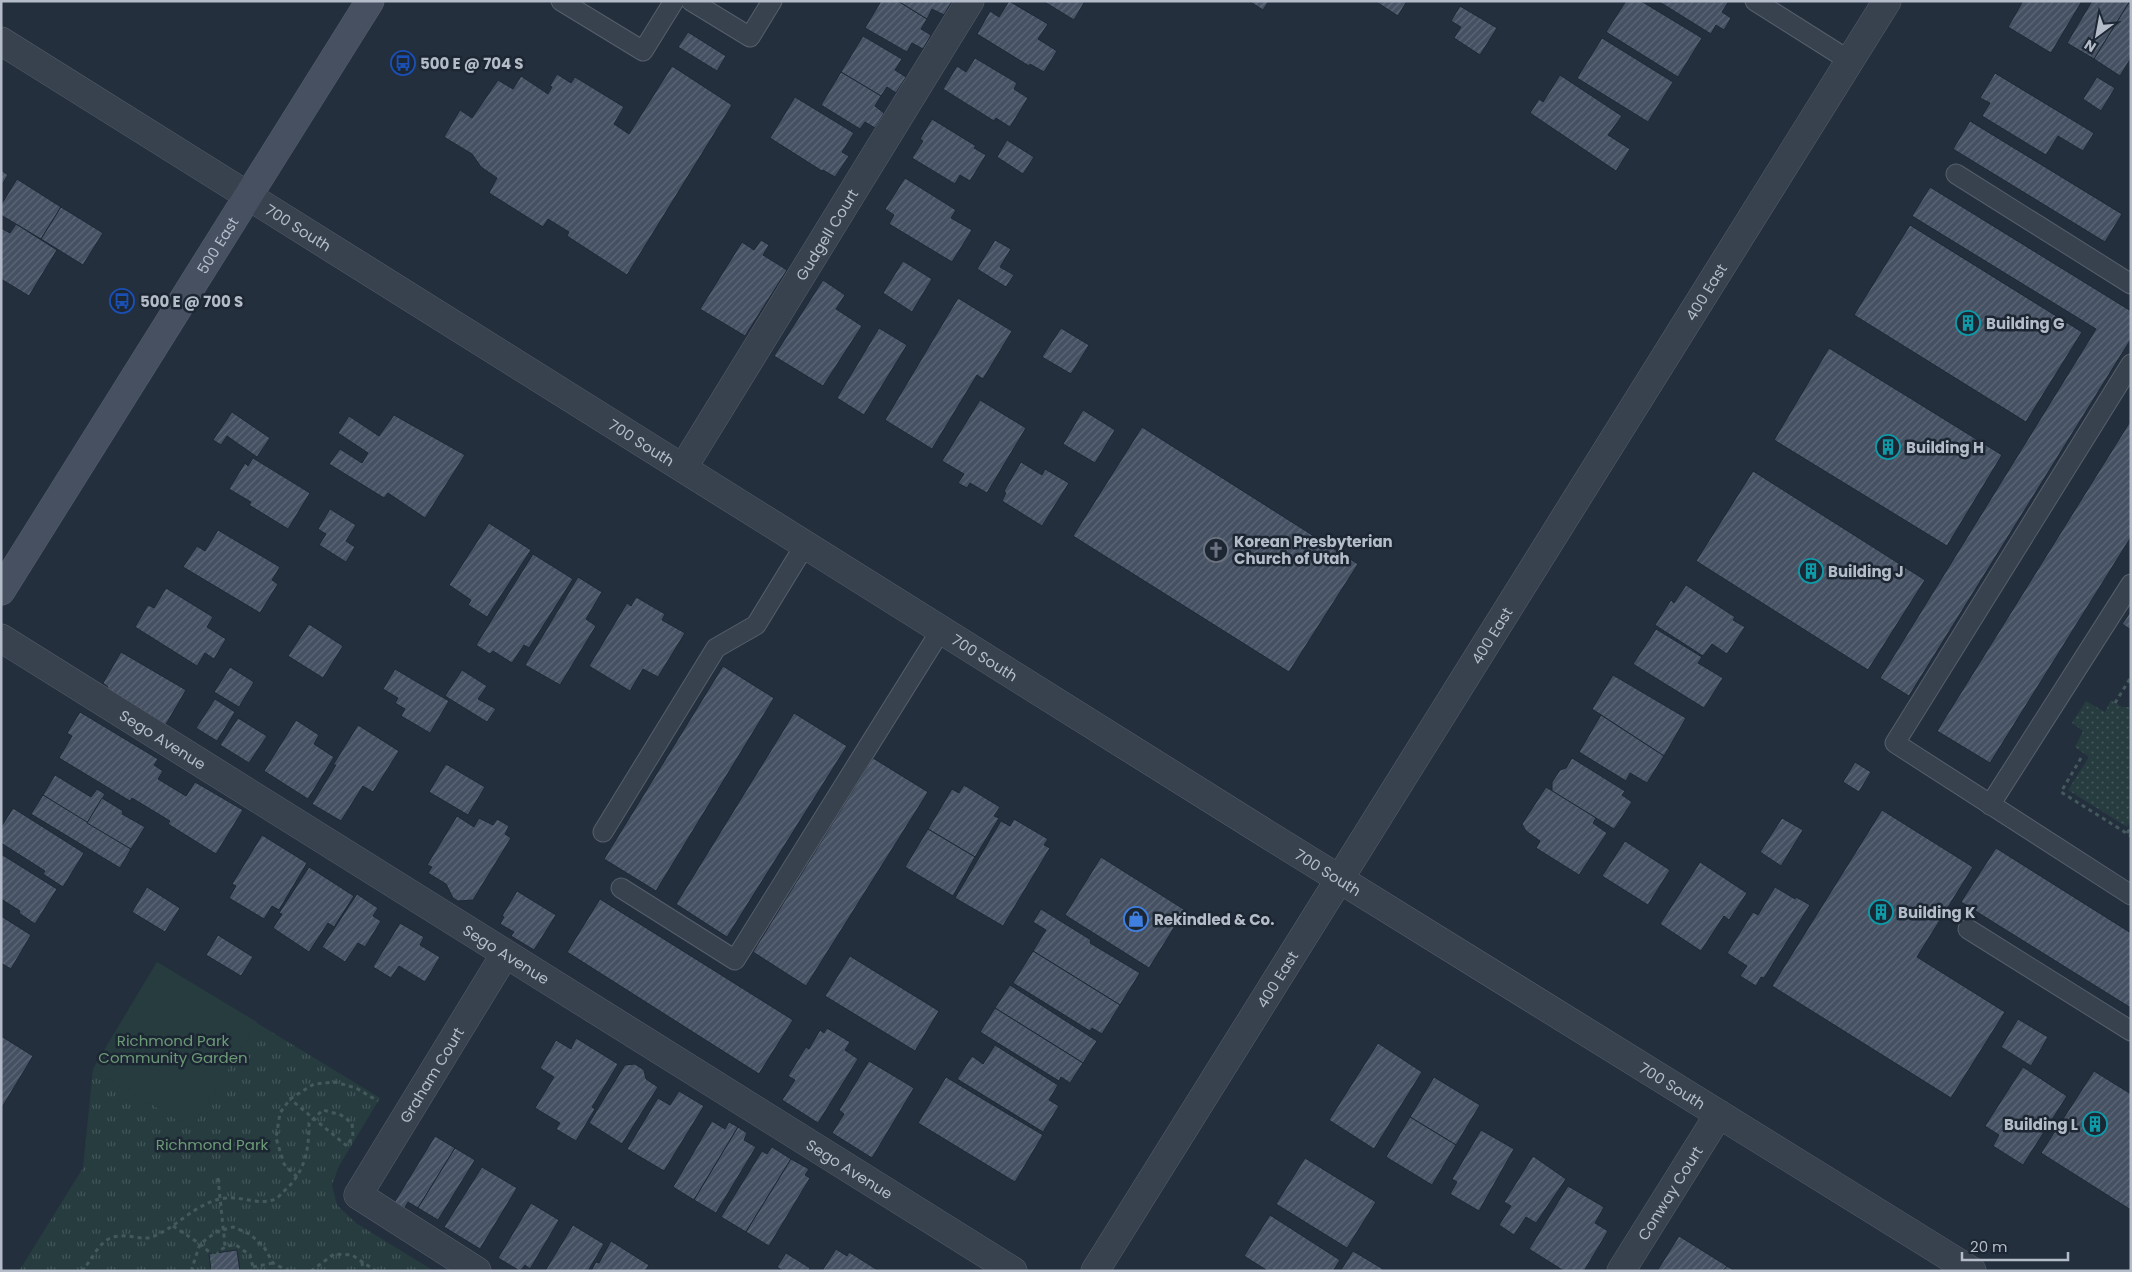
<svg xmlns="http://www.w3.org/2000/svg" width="2132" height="1272" font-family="Poppins,sans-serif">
	<defs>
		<pattern id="grass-dots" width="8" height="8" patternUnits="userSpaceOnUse" patternTransform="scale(1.25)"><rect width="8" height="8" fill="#263c3f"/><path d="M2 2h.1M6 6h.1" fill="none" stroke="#435659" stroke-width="1.8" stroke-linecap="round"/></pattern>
		<pattern id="park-tufts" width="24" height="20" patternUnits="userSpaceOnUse" patternTransform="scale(1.25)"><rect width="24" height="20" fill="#263c3f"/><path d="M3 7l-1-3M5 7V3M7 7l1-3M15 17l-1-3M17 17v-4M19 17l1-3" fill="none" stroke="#435659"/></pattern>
		<pattern id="building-hatch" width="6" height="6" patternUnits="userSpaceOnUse" patternTransform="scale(1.25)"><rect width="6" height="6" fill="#455162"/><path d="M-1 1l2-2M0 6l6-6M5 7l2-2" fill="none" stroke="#5d6877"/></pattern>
	</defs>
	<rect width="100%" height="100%" fill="#242f3e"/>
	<!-- grass -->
	<path fill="url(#grass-dots)" d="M2111,700l11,7h9v114l-4,6 -59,-37 21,-33 -14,-10 8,-16 -11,-8 14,-22 19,11z"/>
	<!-- park -->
	<path fill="url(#park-tufts)" d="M157,962l223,136 -41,68 -7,19 5,20 19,18 78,48h-415l64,-103 10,-99z"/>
	<!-- garden -->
	<path fill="#263c3f" d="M157,962l100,60 -65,107 -99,-60z"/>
	<!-- building -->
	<g fill="url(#building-hatch)" stroke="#1f2835">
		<path d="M881,1h17l29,18 -6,10 10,6 -8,14 -11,-6 -5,9 -42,-24z"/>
		<path d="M898,1h54l-8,14 -12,-6 -5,10z"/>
		<path d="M1009,1l39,23 -10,15 19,12 -13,21 -14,-8 -1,2 -52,-32 13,-23 9,6z"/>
		<path d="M1043,1h42l-11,19z"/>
		<path d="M1249,1h20l-6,9z"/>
		<path d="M1375,1h32l-9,15z"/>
		<path d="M1626,1h15l61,37 -24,39 -72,-45z"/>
		<path d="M1658,1h71l-7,11 9,6 -7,12 -8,-5 -5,9z"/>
		<path d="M2023,1h59l-31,52 -43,-26z"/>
		<path d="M2092,1h38l-36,58 -27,-16z"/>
		<path d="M2130,1l1,57 -11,18 -26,-17z"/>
		<path d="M1460,6l37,22 -17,27 -26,-17 7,-11 -10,-6z"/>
		<path d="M688,32l38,24 -9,15 -39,-24z"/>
		<path d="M863,36l39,23 -7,11 11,7 -10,16 -9,-6 -6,9 -40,-24z"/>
		<path d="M1602,38l71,44 -25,40 -71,-44z"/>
		<path d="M975,58l42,25 -3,6 14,9 -18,29 -14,-9 -2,3 -51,-32 14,-23 9,6z"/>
		<path d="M672,66l60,39 -105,170 -60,-39 2,-4 -21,-13 -5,8 -54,-34 8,-15 -16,-11 -9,-13 -28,-17 16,-27 12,8 26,-38 15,9 8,-13 27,18 4,-7 -2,-1 7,-12 14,9 4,-6 49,30 -10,17 15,10z"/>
		<path d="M841,72l40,24 -6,10 9,7 -9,15 -10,-6 -5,7 -39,-24z"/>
		<path d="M1995,73l99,60 -11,18 -25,-15 -12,19 -64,-39 8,-13 -10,-5z"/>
		<path d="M1560,75l62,41 -14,19 22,14 -14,22 -86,-58 9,-14 4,3z"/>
		<path d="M2097,77l18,11 -14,23 -18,-12z"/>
		<path d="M795,97l59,36 -12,19 7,4 -14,21 -12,-7 -1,1 -52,-33z"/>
		<path d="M932,119l44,27 -2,2 12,7 -16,26 -10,-6 -5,9 -43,-26 11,-17 -3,-2z"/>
		<path d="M1970,121l152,93 -17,28 -152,-93z"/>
		<path d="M1007,140l27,17 -11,17 -26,-17z"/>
		<path d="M1,170l7,5 -7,11z"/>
		<path d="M905,178l51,32 -5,8 21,12 -20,32 -63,-38 5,-9 -9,-6z"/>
		<path d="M17,179l44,28 -20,32 -40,-24v-10z"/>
		<path d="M1930,187l201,124v28l-222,357 -29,-18 216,-349 -184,-113z"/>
		<path d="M61,207l42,26 -20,32 -42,-26z"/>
		<path d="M16,224l41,26 -28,46 -28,-17v-51l9,5z"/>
		<path d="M1910,225l172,107 -56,90 -172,-107z"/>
		<path d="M761,240l8,5 -6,10 24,15 -42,66 -45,-27 42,-67 12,8z"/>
		<path d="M995,240l16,9 -11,18 14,8 -8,12 -29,-18z"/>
		<path d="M903,261l29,18 -20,33 -29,-19z"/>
		<path d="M823,280l22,15 -9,14 26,17 -39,60 -49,-30z"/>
		<path d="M958,298l54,33 -29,48 -6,-4 -45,74 -47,-29z"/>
		<path d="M879,328l28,17 -43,70 -27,-17z"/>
		<path d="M1061,328l28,17 -18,29 -29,-17z"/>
		<path d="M1829,348l173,107 -55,91 -173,-106z"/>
		<path d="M980,400l46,28 -39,65 -17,-10 -3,5 -9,-5 6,-9 -22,-13z"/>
		<path d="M1083,410l32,20 -20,33 -32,-19z"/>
		<path d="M232,412l38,26 -13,19 -30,-21 -6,9 -8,-5z"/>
		<path d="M394,415l71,40 -40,63 -37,-25 -4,5 -55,-34 11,-15 22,14 6,-10 -30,-20 11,-17 30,20z"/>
		<path d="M2131,420v117l-141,226 -53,-32z"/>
		<path d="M1142,427l216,137 -69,108 -216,-136z"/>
		<path d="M253,458l57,35 -22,36 -39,-24 2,-3 -22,-13 16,-26 3,3z"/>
		<path d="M1021,462l21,13 3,-6 24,14 -27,43 -40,-25 4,-8 -2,-2z"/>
		<path d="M1753,471l172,109 -57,90 -172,-109z"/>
		<path d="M330,509l26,16 -10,16 9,6 -9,15 -27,-17 7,-11 -8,-5z"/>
		<path d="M489,523l42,27 -44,67 -19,-12 3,-5 -22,-15z"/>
		<path d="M218,530l62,37 -8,13 6,4 -18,29 -77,-46 14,-21 8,5z"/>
		<path d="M533,554l40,25 -44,69 -5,-3 -12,18 -19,-12 -3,3 -14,-9z"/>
		<path d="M578,577l24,15 -16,27 10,7 -36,59 -35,-20z"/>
		<path d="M1686,585l49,32 -2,3 12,7 -18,27 -15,-10 -9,12 -48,-31 16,-25 3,3z"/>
		<path d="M166,588l47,29 -6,10 19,12 -12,20 -9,-6 -8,13 -62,-39 13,-22 6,3z"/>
		<path d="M636,597l29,17 -3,6 23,13 -27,44 -15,-8 -13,22 -41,-25 38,-63 4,3z"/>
		<path d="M2131,611v19l-9,-6z"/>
		<path d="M309,624l34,22 -20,32 -35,-22z"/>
		<path d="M1656,629l46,28 -4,6 25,15 -19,30 -71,-44z"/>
		<path d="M121,652l65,38 -21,36 -59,-34 2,-5 -5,-4z"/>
		<path d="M723,666l51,32 -118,193 -52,-32z"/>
		<path d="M230,667l24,15 -15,25 -25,-15z"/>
		<path d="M395,669l54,32 -19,32 -29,-17 4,-7 -10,-6 3,-5 -15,-9z"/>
		<path d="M462,670l25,16 -9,13 18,10 -9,13 -42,-26z"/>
		<path d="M1613,675l73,43 -22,38 -72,-47z"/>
		<path d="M215,699l20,13 -18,29 -21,-13z"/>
		<path d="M80,712l78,47 -4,6 9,6 -5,8 28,17 9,-14 48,28 -27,44 -48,-30 2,-3 -38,-23 -2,3 -71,-43 13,-22 -5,-3z"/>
		<path d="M794,713l53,33 -120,191 -51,-33z"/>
		<path d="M1601,715l63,41 -17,27 -17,-10 -4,8 -47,-29z"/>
		<path d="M238,718l29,18 -18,27 -29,-18z"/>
		<path d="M296,720l23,15 -5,9 20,13 -26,42 -44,-28z"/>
		<path d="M358,725l41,26 -26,41 -10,-6 -22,35 -29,-17 24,-39h-3z"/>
		<path d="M873,758l55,34 -122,194 -53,-34z"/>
		<path d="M1572,758l53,33 -3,4 10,7 -18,27 -62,-38v-9l8,-12 6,-2z"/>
		<path d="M1855,762l16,10 -12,20 -16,-10z"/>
		<path d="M446,764l39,23 -17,28 -39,-23z"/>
		<path d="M55,775l36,22 6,-8 8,5 -18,29 -44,-28z"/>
		<path d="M964,785l36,22 -6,9 5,2 -24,39 -47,-28 24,-40 7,4z"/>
		<path d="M1546,787l50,31 -3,5 14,10 -28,42 -43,-27 4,-7 -14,-10 -4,-7z"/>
		<path d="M43,795l88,54 -11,19 -89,-54z"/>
		<path d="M102,798l21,13 -1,3 23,13 -14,22 -44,-26z"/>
		<path d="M13,808l71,45 -21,34 -20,-13 2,-3 -44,-28v-16z"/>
		<path d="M1882,810l91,57 -56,90 88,55 -54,86 -179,-112z"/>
		<path d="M457,816l17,11 5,-9 14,7 4,-6 12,7 -4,8 6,4 -38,62 -15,1 -5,-3 -7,-14 -18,-11 4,-6 -5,-2z"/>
		<path d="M1782,818l21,12 -22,36 -21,-14z"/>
		<path d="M1014,819l34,20 -4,6 6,3 -47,78 -48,-28 46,-77 9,5z"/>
		<path d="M928,829l47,28 -22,39 -48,-29z"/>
		<path d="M262,835l45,28 -28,47 -7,-4 -8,13 -35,-21 7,-12 -4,-2z"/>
		<path d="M1625,841l45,29 -22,35 -46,-29z"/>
		<path d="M1996,848l135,85v75l-170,-106z"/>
		<path d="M1,854l56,35 -22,35 -16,-11 1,-2 -19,-12z"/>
		<path d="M1101,857l84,53 -36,58 -84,-53z"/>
		<path d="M1700,862l47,31 -18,27 -5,-4 -23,35 -41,-27z"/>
		<path d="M309,867l45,29 -20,31 -6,-4 -19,29 -36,-24 9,-14 -3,-1z"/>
		<path d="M147,887l33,21 -15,24 -33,-20z"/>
		<path d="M1775,887l20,12 1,-2 14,8 -46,73 -3,-1 -5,9 -16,-10 7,-10 -20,-13 26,-41 5,3z"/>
		<path d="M517,891l39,24 -22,35 -23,-14 3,-4 -14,-8 4,-7 -2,-1z"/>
		<path d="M357,894l21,14 -5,8 8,5 -16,26 -7,-4 -13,19 -23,-15z"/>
		<path d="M600,899l193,121 -34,54 -192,-122z"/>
		<path d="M1041,909l50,31 -1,3 50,30 -20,32 -87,-54 13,-21 -13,-8z"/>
		<path d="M1,916l30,19 -20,34 -10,-6z"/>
		<path d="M400,923l24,14 -4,8 20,12 -15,25 -26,-16 -8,12 -18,-11z"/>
		<path d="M218,935l35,22 -12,19 -35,-21z"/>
		<path d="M1033,951l87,54 -18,29 -10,-6 -2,3 -77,-48z"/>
		<path d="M850,956l89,55 -24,40 -90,-55z"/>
		<path d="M1010,985l87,56 -14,22 -88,-55z"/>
		<path d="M995,1008l88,55 -13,20 -9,-6 -2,4 -79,-49z"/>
		<path d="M2018,1019l30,18 -17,29 -30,-19z"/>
		<path d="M827,1028l23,14 -5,8 13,9 -40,64 -36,-23 13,-20 -7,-4 18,-29 3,2 11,-19 4,3z"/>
		<path d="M1,1036l32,20 -32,53z"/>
		<path d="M576,1038l42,26 -26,43 3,2 -19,32 -20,-12 4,-6 -25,-15 19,-31 -14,-9 16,-28 15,9z"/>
		<path d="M1378,1043l44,29 -48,77 -45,-29z"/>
		<path d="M995,1045l63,40 -9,15 10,6 -16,26 -86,-53 15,-23 11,8z"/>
		<path d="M869,1061l45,27 -42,70 -40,-25 12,-19 -5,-4z"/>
		<path d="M635,1064l9,6 2,9 12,8 -36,57 -33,-21 36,-58z"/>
		<path d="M2023,1067l44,29 -44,69 -30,-19 6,-11 -14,-9z"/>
		<path d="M2094,1071l37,23v116l-90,-57z"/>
		<path d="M946,1077l97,58 -28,47 -97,-59z"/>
		<path d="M1434,1077l46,28 -24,40 -46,-28z"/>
		<path d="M679,1091l25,15 -40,65 -37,-22 31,-51 12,7z"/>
		<path d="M1410,1117l46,28 -24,40 -46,-28z"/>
		<path d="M712,1121l13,8 4,-7 9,5 -44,73 -21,-13z"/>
		<path d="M738,1127l9,6 -3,7 12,7 -40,66 -22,-13z"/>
		<path d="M1481,1130l33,19 -35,62 -29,-17 7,-12 -5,-3z"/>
		<path d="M435,1136l20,12 -37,60 -10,-6 -4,7 -10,-6z"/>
		<path d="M772,1147l19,12 -45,73 -25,-15 41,-66 5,3z"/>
		<path d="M455,1148l20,12 -37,60 -20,-12z"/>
		<path d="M1533,1156l33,23 -30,44 -10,-6 -12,18 -15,-10 12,-19 -7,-4z"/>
		<path d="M1305,1158l71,44 -29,46 -71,-44z"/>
		<path d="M791,1159l18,10 -4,6 5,3 -41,68 -23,-14z"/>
		<path d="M482,1167l35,21 -37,61 -36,-22z"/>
		<path d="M1568,1186l36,21 -9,16 13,8 -24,40h-20l-35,-22z"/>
		<path d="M531,1203l28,17 -29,49 -5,-4 -5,6 -22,-13z"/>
		<path d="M1270,1215l70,45 -7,11h-65l-24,-15z"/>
		<path d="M573,1225l31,19 -16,27h-43z"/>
		<path d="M1679,1236l48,30 -4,5h-66z"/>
		<path d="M611,1241l38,24 -4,6h-54l5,-9 3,1z"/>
		<path d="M836,1249l11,7 2,-4 30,19h-57z"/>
		<path d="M237,1250l3,21h-29l-2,-17z"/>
		<path d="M1353,1251l30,18 -1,2 -41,-1z"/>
		<path d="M786,1253l24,15 -2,3h-25l-6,-4z"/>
		<path d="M1727,1266l8,5h-12z"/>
	</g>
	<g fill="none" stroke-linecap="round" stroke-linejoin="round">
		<defs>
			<g id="lane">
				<path d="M561,1l82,50 31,-50"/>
				<path d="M691,1l59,36 22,-36"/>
				<path d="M1755,1l95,60"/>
				<path d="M1956,174l175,110"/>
				<path d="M2131,364l-236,379 236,152"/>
				<path d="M1990,805l141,-221"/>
				<path d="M603,832l113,-184 40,-23 49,-80"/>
				<path d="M621,888l114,72 206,-330"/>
				<path d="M1968,929l163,102"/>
			</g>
			<g id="street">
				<path id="s1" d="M1,41l1261,790 710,440"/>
				<path id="s2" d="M683,468l287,-467"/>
				<path id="s3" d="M1,638l1012,633"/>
				<path id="s4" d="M477,1271l-119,-76 147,-241"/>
				<path id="s5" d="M1095,1271l792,-1270"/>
				<path id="s6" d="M1621,1271l98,-157"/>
			</g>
			<g id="secondary">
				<path id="s7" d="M1,591l369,-590"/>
			</g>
		</defs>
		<!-- lane casing -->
		<use href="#lane" stroke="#565f6c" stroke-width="21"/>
		<!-- street casing -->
		<use href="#street" stroke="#565f6c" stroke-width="29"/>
		<!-- secondary casing -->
		<use href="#secondary" stroke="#565f6c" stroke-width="29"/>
		<!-- path -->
		<g stroke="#44595c" stroke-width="3" stroke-dasharray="4 4" stroke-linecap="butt">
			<path d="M2115,703l16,-26"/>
			<path d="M2081,758l-20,34 70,44"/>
			<path d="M2127,833l4,-6"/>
			<path d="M297,1177l-13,-13 -8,-26 4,-25 10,-14 24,-15 21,-2 21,6 22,13"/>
			<path d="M218,1178l7,68"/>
			<path d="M173,1226l27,18 14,12"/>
			<path d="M362,1262l1,9"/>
			<path d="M253,1267l20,-4"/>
			<path d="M81,1271c11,-9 16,-28 30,-33 14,-6 30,3 41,-1 26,-10 45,-36 74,-39 15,-2 34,8 49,1 3,-1 6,-5 8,-7 22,-19 26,-42 26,-69l14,-13 18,5 11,8 1,13 -6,10 -57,-47"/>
			<path d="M193,1271l-1,-3 8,-24 16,-12 17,-5 17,7 14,13 9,16 15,8"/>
			<path d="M212,1271c2,-16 7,-25 24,-26l14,10 3,12 -2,4"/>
			<path d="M311,1271l23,-17 18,1 24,16"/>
		</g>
		<!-- lane -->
		<use href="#lane" stroke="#38414e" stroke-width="19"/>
		<!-- street -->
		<use href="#street" stroke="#38414e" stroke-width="28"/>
		<!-- secondary -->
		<use href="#secondary" stroke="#465061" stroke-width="28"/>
	</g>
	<!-- icons -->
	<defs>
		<symbol id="bus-ring" viewBox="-11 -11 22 22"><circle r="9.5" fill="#1d2633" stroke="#1a4fb4" stroke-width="1.5"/><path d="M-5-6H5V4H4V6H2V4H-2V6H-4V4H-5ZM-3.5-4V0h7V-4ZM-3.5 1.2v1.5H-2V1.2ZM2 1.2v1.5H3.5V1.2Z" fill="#1a4fb4"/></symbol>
		<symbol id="building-ring" viewBox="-11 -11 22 22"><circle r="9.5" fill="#1d2633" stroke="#0f9aa8" stroke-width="1.5"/><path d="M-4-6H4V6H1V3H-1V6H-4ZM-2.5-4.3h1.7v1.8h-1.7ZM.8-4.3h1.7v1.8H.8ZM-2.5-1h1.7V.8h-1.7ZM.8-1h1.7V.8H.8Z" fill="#0f9aa8"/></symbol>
		<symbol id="church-ring" viewBox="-11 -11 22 22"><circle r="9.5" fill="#1d2633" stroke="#6b7280" stroke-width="1.5"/><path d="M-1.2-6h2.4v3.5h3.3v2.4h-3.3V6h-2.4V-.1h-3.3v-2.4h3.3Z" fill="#6b7280"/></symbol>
		<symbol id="shop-ring" viewBox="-11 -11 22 22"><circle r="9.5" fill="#1d2633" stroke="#3f7fe0" stroke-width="1.5"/><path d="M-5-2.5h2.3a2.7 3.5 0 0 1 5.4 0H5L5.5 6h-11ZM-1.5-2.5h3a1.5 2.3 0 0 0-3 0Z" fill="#3f7fe0"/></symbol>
	</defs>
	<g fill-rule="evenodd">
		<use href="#bus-ring" x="389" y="49" width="28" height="28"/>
		<use href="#bus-ring" x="108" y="287" width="28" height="28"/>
		<use href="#building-ring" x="1954" y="309" width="28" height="28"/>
		<use href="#building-ring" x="1874" y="433" width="28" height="28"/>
		<use href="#church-ring" x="1202" y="536" width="28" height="28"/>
		<use href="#building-ring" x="1797" y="557" width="28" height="28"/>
		<use href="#building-ring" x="1867" y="898" width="28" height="28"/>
		<use href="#shop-ring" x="1122" y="905" width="28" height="28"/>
		<use href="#building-ring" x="2081" y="1110" width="28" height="28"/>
	</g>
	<g text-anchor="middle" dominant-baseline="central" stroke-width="5" stroke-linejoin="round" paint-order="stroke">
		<!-- poi labels -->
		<g font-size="15" font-weight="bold" fill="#b4bcc9" stroke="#1d2633" text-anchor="start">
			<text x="420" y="63">500 E @ 704 S</text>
			<text x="140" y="301">500 E @ 700 S</text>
			<text x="1986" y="323">Building G</text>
			<text x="1906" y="447">Building H</text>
			<text x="1234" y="541">Korean Presbyterian<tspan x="1234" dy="17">Church of Utah</tspan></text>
			<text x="1828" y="571">Building J</text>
			<text x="1898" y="912">Building K</text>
			<text x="1154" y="919">Rekindled &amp; Co.</text>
			<text x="2078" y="1124" text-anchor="end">Building L</text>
		</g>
		<!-- street labels -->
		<g font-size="15" fill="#b4bcc9" stroke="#1d2633">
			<text stroke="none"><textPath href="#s1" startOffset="351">700 South</textPath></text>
			<text stroke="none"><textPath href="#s2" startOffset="274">Gudgell Court</textPath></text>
			<text stroke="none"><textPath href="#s7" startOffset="408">500 East</textPath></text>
			<text stroke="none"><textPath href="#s5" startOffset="1154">400 East</textPath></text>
			<text stroke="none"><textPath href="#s1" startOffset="756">700 South</textPath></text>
			<text stroke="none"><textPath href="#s5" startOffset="749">400 East</textPath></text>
			<text stroke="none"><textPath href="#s1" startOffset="1161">700 South</textPath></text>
			<text stroke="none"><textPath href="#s3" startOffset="191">Sego Avenue</textPath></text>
			<text stroke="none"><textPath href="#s1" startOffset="1566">700 South</textPath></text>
			<text stroke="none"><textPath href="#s3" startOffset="596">Sego Avenue</textPath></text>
			<text stroke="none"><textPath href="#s5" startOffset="344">400 East</textPath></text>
			<text stroke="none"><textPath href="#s4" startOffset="282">Graham Court</textPath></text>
			<text stroke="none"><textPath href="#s1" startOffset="1971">700 South</textPath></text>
			<text stroke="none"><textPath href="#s3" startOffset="1001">Sego Avenue</textPath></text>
			<text stroke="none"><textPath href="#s6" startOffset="92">Conway Court</textPath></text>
		</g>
		<!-- park labels -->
		<g font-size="15" fill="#6b9a76" stroke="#1d2633">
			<text x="173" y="1040">Richmond Park<tspan x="173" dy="17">Community Garden</tspan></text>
			<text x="212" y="1144">Richmond Park</text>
		</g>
	</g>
	<!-- border -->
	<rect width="2132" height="1272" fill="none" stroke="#b4bcc9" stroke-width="5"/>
	<!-- north arrow -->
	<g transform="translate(2097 35) rotate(212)" stroke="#1d2633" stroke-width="4" paint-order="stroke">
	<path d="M0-4L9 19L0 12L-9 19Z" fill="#b4bcc9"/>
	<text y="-8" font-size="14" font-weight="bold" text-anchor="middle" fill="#b4bcc9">N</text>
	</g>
	<!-- scale -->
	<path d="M1962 1252v8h106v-8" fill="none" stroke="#b4bcc9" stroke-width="2.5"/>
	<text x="1970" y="1252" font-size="15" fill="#b4bcc9" stroke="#1d2633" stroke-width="4" paint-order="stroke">20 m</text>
</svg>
